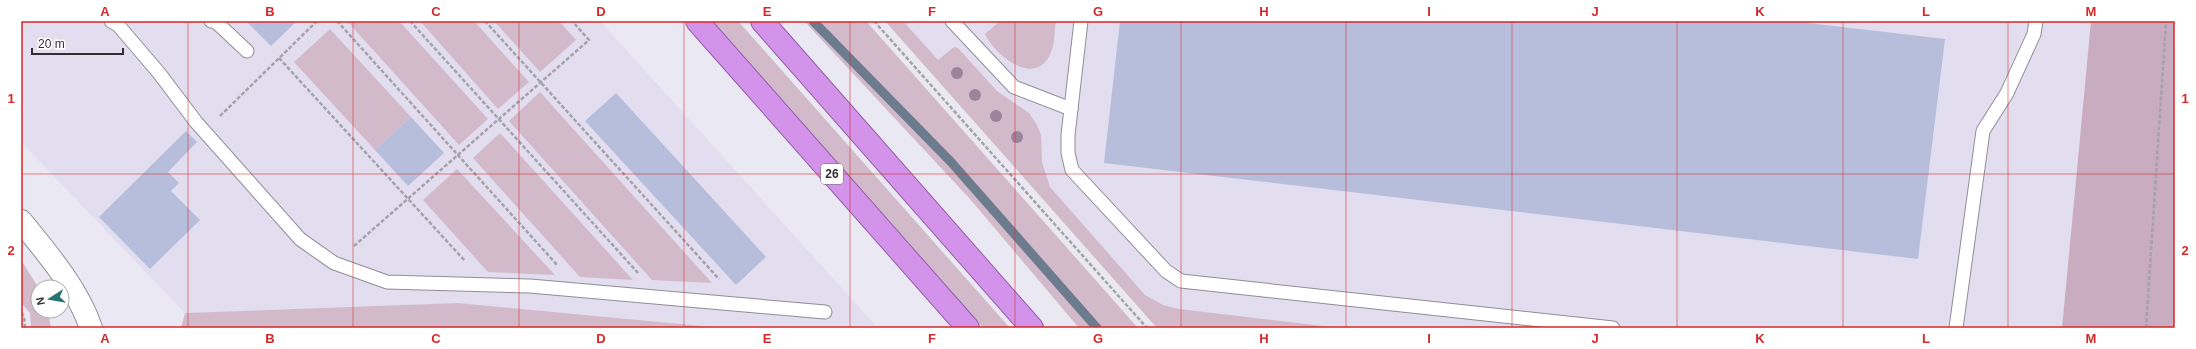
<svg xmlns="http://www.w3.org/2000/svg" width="2196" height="349" font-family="Helvetica,sans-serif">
	<rect width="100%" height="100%" fill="#eae8f2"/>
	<!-- built -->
	<g fill="#e2def0">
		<path d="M21,21h579l278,307h-155l-265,-25 -273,10 -164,-171z"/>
		<path d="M897,21h1194l-29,307h-891l-116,-127z"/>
	</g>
	<!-- green -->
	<g fill="#d2bacb">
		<path d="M347,21h52l89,98 -29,26z"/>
		<path d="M420,21h54l55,61 -31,27z"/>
		<path d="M494,21h65l17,19 -36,32z"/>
		<path d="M710,21h28l272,307h-27z"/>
		<path d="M804,21h62l272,307h-59l-109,-129z"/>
		<path d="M885,21h18l35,39 16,-13 4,1 39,43 32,22 8,12 4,10 1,27 8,25 95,108 18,10 16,4 161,19h-183z"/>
		<path d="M1000,21h56c-2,10 -1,22 -5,31 -14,37 -56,4 -66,-18z"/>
		<path d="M330,29l81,88 -36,33 -81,-88z"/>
		<path d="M540,92l172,191 -60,-3 -143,-159z"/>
		<path d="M500,133l133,147 -53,-3 -107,-119z"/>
		<path d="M457,169l98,106 -67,-3 -65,-72z"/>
		<path d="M21,260l17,27v24h10l3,17h-20l-1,-15 -9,-10z"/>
		<path d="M458,303l265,25h-542l4,-15z"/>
	</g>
	<!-- forest -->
	<path fill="#caacc1" d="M2091,21h84v307h-113z"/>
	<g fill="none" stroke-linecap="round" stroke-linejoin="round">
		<!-- stream -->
		<path stroke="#6d7b8e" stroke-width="9" d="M813,21l138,141 146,166"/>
	</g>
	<!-- building -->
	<g fill="#b7bedc">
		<path d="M246,21h51l-26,25z"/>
		<path d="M1120,21h671l154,18 -27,220 -814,-96z"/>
		<path d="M616,93l150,164 -30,28 -151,-164z"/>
		<path d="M411,117l33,36 -36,33 -33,-36z"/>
		<path d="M186,131l11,11 -29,30 11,11 -8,8 29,29 -50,49 -51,-52z"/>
	</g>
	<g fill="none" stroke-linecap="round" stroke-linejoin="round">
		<defs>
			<g id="service">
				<path d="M111,21l7,4 41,48 37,49 104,117 34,24 53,19 143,4 295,26"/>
				<path d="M211,21l5,1 31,29"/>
				<path d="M952,21l62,66 57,22"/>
				<path d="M1081,21l-13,114v18l4,17 94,101 15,10 432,47"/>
				<path d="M1956,328l27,-197 24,-38 27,-59 2,-13"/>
			</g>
			<path id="tertiary" d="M21,221c26,32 57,68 70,107"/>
			<g id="trunk">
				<path d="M697,21l271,307"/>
				<path d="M762,21l270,307"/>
			</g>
		</defs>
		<!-- service casing -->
		<use href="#service" stroke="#8f8d97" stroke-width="15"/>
		<!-- tertiary casing -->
		<use href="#tertiary" stroke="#8f8d97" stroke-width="24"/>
		<!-- trunk casing -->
		<use href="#trunk" stroke="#935ea7" stroke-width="24"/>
		<!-- path -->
		<g stroke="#a4a2aa" stroke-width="2.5" stroke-dasharray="4 2" stroke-linecap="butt">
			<path d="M337,21l221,245"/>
			<path d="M410,21l228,252"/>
			<path d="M485,21l234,258"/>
			<path d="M874,21l273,307"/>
			<path d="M279,58l186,203"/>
			<path d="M220,116l97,-95"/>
			<path d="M354,246l235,-206 -17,-19"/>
			<path d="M21,313l3,3 1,12"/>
			<path d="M2146,328l20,-307"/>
		</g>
		<!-- service -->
		<use href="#service" stroke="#fff" stroke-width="13"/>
		<!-- tertiary -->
		<use href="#tertiary" stroke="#fff" stroke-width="22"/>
		<!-- trunk -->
		<use href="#trunk" stroke="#d393eb" stroke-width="22"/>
	</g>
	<!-- trees -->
	<g fill="#9c859b">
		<circle cx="957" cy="73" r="6"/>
		<circle cx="975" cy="95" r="6"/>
		<circle cx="996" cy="116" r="6"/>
		<circle cx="1017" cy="137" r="6"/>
	</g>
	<!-- grid -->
	<path fill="none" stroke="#d62828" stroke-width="1" stroke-opacity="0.55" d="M188,21v307M353,21v307M519,21v307M684,21v307M850,21v307M1015,21v307M1181,21v307M1346,21v307M1512,21v307M1677,21v307M1843,21v307M2008,21v307M21,174h2154"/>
	<g text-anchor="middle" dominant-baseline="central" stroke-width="4" stroke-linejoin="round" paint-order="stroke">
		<!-- shield labels -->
		<rect fill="#fff" stroke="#6e6d70" stroke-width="1" x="821" y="164" width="22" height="20" rx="3"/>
		<g font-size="12" font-weight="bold" fill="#302f33">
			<text x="832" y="174">26</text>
		</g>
	</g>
	<!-- border -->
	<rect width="2196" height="349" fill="none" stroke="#ffffff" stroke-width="44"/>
	<!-- north arrow -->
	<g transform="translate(50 299) rotate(258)"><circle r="19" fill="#ffffff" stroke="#acacad"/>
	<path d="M0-3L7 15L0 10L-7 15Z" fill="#287270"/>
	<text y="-6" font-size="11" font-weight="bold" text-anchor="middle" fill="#302f33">N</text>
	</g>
	<!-- scale -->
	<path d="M32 48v6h91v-6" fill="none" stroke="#302f33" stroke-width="2"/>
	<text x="38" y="48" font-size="12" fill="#302f33" stroke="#ffffff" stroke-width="3" paint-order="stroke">20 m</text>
	<rect x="22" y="22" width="2152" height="305" fill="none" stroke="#d62828" stroke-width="1.5"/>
	<g font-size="13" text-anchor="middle" font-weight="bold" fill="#d62828">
		<text x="105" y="16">A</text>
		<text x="270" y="16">B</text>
		<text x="436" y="16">C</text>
		<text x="601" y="16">D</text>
		<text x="767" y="16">E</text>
		<text x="932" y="16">F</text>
		<text x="1098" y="16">G</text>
		<text x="1264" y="16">H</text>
		<text x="1429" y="16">I</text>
		<text x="1595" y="16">J</text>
		<text x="1760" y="16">K</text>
		<text x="1926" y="16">L</text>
		<text x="2091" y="16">M</text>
		<text x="11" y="103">1</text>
		<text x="2185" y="103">1</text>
		<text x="11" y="255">2</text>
		<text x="2185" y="255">2</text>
		<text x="105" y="343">A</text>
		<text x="270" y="343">B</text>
		<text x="436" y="343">C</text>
		<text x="601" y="343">D</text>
		<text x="767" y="343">E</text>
		<text x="932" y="343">F</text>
		<text x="1098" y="343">G</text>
		<text x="1264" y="343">H</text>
		<text x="1429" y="343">I</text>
		<text x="1595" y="343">J</text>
		<text x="1760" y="343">K</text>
		<text x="1926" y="343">L</text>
		<text x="2091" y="343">M</text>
	</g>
</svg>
